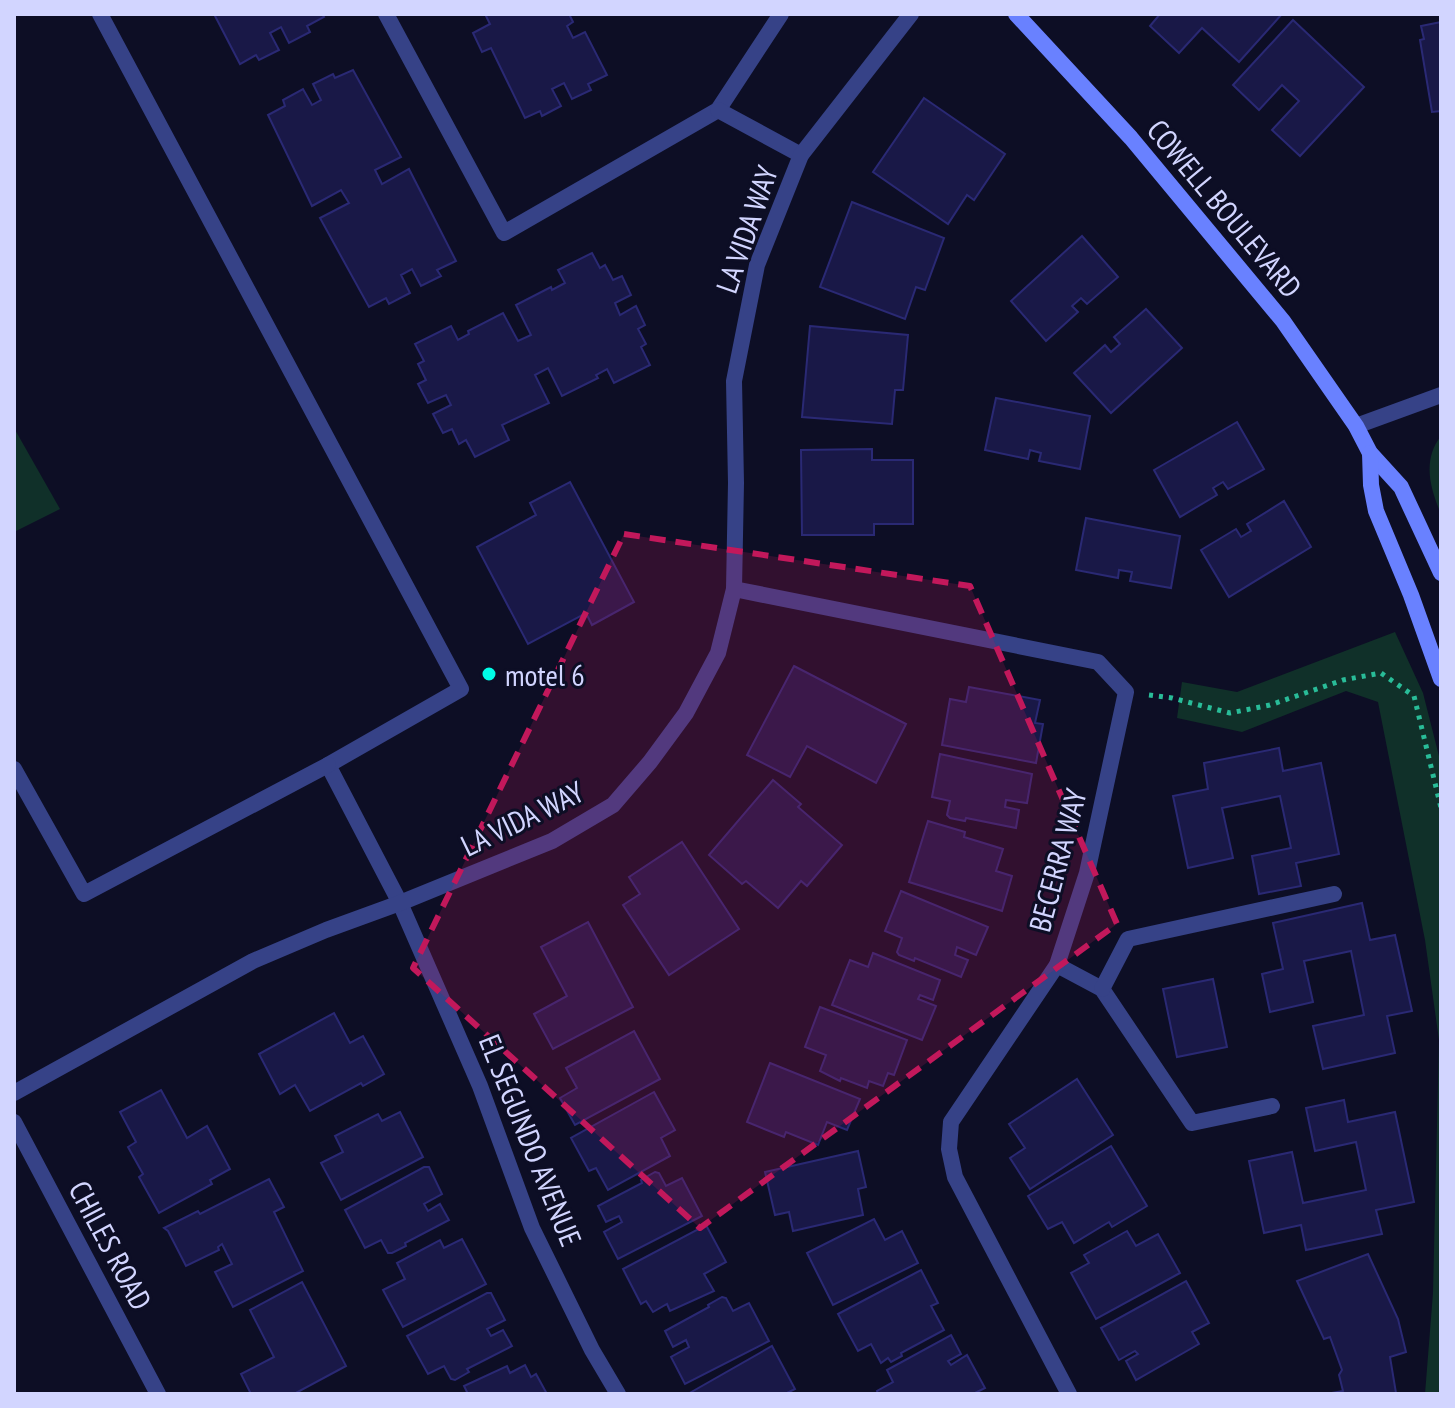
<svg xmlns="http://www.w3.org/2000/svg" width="1455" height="1408" font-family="'PT Sans Narrow',sans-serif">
	<rect width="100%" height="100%" fill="#0d0e25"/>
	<!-- green -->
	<g fill="#103029">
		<path d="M14,428l46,81 -46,23z"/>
		<path d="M1441,436v78c-11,-26 -19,-54 0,-78z"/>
		<path d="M1395,632l28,61 18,71v630h-16l8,-101 6,-253 -14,-100 -47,-238 -32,-11 -104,41 -65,-14 5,-36 55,10z"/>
	</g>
	<!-- building -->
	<g fill="#191847" stroke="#2a2974" stroke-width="2">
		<path d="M214,14h108l2,3 -17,9 3,6 -21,11 -8,-16 -11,6 9,17 -20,10 -3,-5 -16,9z"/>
		<path d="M485,14h84l4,8 -6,4 6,12 12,-6 22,43 -19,9 3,6 -19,9 -8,-16 -12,6 9,17 -19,10 -2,-5 -15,7 -34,-70 -9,4 -9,-19 17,-9z"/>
		<path d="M1160,14h122l-43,48 -37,-34 -23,25 -29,-27z"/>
		<path d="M1293,20l71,67 -64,69 -28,-26 27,-29 -17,-16 -23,25 -26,-25z"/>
		<path d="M1441,22v89l-9,1 -12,-72 4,-1 -3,-13z"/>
		<path d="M353,70l48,87 -26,13 7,14 27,-15 47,92 -19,9 4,6 -20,10 -9,-17 -11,6 9,18 -21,11 -3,-6 -17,9 -49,-89 29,-15 -8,-13 -29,16 -44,-91 17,-9 -2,-6 20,-11 9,16 9,-5 -8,-16 20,-10 2,4z"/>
		<path d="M924,98l81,56 -31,46 -7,-5 -19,29 -75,-52z"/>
		<path d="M852,202l92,36 -19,52 -9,-3 -11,32 -85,-32z"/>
		<path d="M1082,236l36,41 -31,27 -6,-6 -9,8 6,6 -32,29 -35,-40z"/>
		<path d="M592,253l8,15 5,-3 8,15 9,-4 9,19 -16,8 5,12 16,-9 9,19 -7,4 8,15 -5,3 9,18 -36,18 -7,-14 -11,6 2,3 -36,18 -14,-28 -13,7 14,28 -47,22 7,15 -34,17 -9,-17 -7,4 -7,-15 -9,4 -10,-19 18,-9 -5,-10 -18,8 -10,-19 8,-4 -8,-16 6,-3 -9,-17 36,-18 7,14 11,-6 -1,-3 35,-18 15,28 13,-6 -15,-30 35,-18 1,3 13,-7 -7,-13z"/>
		<path d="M1146,309l36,39 -71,65 -37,-40 31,-28 6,7 9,-8 -6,-7z"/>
		<path d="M810,326l98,9 -5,55h-8l-3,34 -90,-7z"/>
		<path d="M996,398l94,18 -10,53 -41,-8 2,-8 -11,-3 -2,9 -43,-9z"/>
		<path d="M1237,422l27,47 -36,20 -5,-7 -10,6 4,7 -37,22 -26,-47z"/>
		<path d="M872,449v11h41v64h-39v11h-72l-1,-85z"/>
		<path d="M570,482l64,120 -42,23 -6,-12 -58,31 -51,-97 59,-32 -6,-12z"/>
		<path d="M1284,501l27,46 -82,50 -28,-47 35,-21 5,8 10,-6 -4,-7z"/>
		<path d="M1086,518l94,18 -9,52 -41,-7 2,-9 -13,-2 -1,8 -42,-8z"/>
		<path d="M794,666l112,58 -30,59 -69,-37 -17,31 -43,-22z"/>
		<path d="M969,687l71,13 -5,23 8,1 -7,39 -94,-18 8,-46 16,3z"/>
		<path d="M1279,748l4,23 38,-8 18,91 -43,9 5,23 -42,8 -7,-38 39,-8 -11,-52 -58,12 11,50 -45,10 -15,-72 35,-7 -4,-26z"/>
		<path d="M940,754l92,20 -5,29 -21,-3 -1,7 14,3 -3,18 -50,-10 -1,3 -15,-3 -3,-3 3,-14 -18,-4z"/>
		<path d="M773,780l28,24 -3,3 44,38 -35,41 -6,-5 -23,27 -32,-27 -4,3 -33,-29z"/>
		<path d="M928,821l37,11 -1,5 39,12 -7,22 16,5 -10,35 -93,-29z"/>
		<path d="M682,842l57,87 -70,46 -46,-70 17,-11 -11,-17z"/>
		<path d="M901,891l87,36 -12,28 -19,-8 -2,8 13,5 -7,17 -46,-19 -1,3 -15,-6 -2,-3 5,-14 -17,-7z"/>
		<path d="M1362,903l8,37 25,-5 17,76 -25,5 8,37 -72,16 -10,-43 51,-11 -13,-64 -47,10 9,41 -43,10 -8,-38 21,-5 -10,-46z"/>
		<path d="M588,922l45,85 -80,42 -19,-35 33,-18 -26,-49z"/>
		<path d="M873,953l67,27 -7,20 -13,-5 -2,4 18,7 -14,34 -90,-35 18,-45 18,7z"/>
		<path d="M1213,979l14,68 -50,10 -14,-68z"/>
		<path d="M820,1007l87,33 -13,35 -6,-2 -5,13 -14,-5 -2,7 -26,-10 -1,3 -20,-10 6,-16 -21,-8z"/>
		<path d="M334,1013l16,30 13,-7 21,38 -21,12 -2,-3 -51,28 -15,-26 -15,9 -21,-40z"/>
		<path d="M634,1031l26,48 -85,46 -15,-27 17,-10 -11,-20z"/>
		<path d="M770,1063l90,36 -13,31 -20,-8 -9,23 -32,-13 -2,5 -37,-15z"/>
		<path d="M1077,1079l36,56 -83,54 -20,-31 15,-10 -16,-24z"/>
		<path d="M161,1090l26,48 20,-12 23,43 -20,11 2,4 -53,29 -20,-36 4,-3 -15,-27 8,-5 -16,-30z"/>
		<path d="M654,1092l21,38 -14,8 9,18 -62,34 -12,-22 -7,3 -18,-33z"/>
		<path d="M1344,1100l4,22 47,-10 19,90 -38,8 6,24 -76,16 -5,-25 -37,8 -15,-72 43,-9 11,51 63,-13 -10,-48 -41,9 -9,-43z"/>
		<path d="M400,1112l23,45 -82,43 -20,-37 22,-11 -8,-16 43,-22 4,7z"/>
		<path d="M1111,1146l36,60 -35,21 -3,-5 -35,21 -12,-21 -14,7 -20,-33z"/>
		<path d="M858,1151l8,36 -8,2 5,26 -70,16 -4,-19 -14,3 -10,-43z"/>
		<path d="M424,1167h5l13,27 -18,10 4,7 12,-7 9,16 -44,23 1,3 -14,7h-4l-7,-13 -16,8 -20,-38z"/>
		<path d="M655,1172l4,1 7,13 16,-8 20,38 -84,43 -14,-27 18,-10 -3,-6 -13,6 -8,-16 44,-23 -1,-3z"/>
		<path d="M269,1179l15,28 -10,5 29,59 -70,36 -18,-35 17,-8 -10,-20 -4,3 1,3 -33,16 -18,-35 -4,-3 34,-17 2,3z"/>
		<path d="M874,1219l11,21 17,-9 16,32 -85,42 -26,-52z"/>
		<path d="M706,1225l20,37 -22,12 10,17 -44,20 -3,-7 -14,8 -7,-11 -5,3 -18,-35z"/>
		<path d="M1127,1231l9,15 22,-12 22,39 -84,46 -25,-46 18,-10 -5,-8z"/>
		<path d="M462,1239l24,45 -83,43 -20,-37 22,-11 -8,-16 43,-23 4,8z"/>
		<path d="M1368,1254l30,65 8,33 -16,5 6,36 -70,1 17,-3 -4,-16 3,-5 -12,-33 -6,2 -27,-58z"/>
		<path d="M921,1270l17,33 -7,3 13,24 -43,23 1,3 -11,6 -3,-4 -7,5 -10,-19 -13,7 -20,-37z"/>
		<path d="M1186,1281l23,42 -17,9 7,12 -63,36 -10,-19 12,-7 -3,-3 -16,9 -18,-32z"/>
		<path d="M302,1282l44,84 -52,28h-43l-10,-20 33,-17 -24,-47z"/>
		<path d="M487,1293h4l14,27 -18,9 4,7 12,-6 9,16 -45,23 2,3 -14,8 -4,-1 -7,-13 -16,8 -21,-38z"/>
		<path d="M722,1297l4,1 7,13 16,-8 20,38 -84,43 -14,-27 18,-10 -3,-7 -13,7 -8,-16 44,-24 -1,-2z"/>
		<path d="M951,1335l10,19 -13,7 3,4 16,-10 18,33 -12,6h-95l-1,-3 16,-9 -6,-12z"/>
		<path d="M772,1346l23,43 -10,5h-97z"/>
		<path d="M525,1365l6,12 5,-3 11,20h-79l-4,-8 43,-20 3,7z"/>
	</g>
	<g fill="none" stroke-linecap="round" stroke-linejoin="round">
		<!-- path -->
		<path stroke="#29bc98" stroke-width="5" stroke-dasharray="4 6" stroke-linecap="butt" d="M1149,695l23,3 58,15 40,-8 73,-25 38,-7 33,23 27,112"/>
		<!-- service -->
		<g stroke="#364287" stroke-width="16">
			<path d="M100,14l361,675 -133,76 72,138"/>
			<path d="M386,14l118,219 214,-123 63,-96"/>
			<path d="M718,110l83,45"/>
			<path d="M14,769l70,125 244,-129"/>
			<path d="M1057,965l45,24 90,134 80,-17"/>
			<path d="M1102,989l26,-50 206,-45"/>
		</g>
		<!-- minor -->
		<g stroke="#364287" stroke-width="16">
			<path d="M1356,426l85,-31"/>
			<path d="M734,589l364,73 28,30 -39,181 -30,92 -106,157 -2,27 6,28 114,217"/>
			<path d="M400,903l80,183 52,142 60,122 26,44"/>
			<path d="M14,1093l239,-132 73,-31 74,-27 152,-62 61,-36 37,-43 36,-49 32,-60 16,-64 2,-106 -2,-102 23,-116 44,-110 110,-141"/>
		</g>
		<!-- tertiary -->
		<path stroke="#364287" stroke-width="16" d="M14,1122l144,272"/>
		<!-- secondary -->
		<g stroke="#6981ff" stroke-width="16">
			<path d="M1016,14l115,124 152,183 73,105 14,27 31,34 40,86"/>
			<path d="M1370,453l1,32 5,26 35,84 30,84"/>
		</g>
	</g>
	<!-- marked area -->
	<path fill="#c2185b" fill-opacity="0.2" stroke="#c2185b" stroke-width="6" stroke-dasharray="16 10" stroke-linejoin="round" d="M624,534l346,52 147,338 -417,304 -287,-260z"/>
	<!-- markers -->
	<circle fill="#00fde7" stroke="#0d0e25" stroke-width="3" cx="489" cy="674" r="8"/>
	<g text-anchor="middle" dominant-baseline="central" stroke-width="6" stroke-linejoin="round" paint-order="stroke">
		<!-- street labels -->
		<g font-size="30" fill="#d2d5ff" stroke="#0d0e25">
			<text transform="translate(1225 208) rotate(50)">COWELL BOULEVARD</text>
			<text transform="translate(746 229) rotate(-71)">LA VIDA WAY</text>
			<text transform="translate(522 818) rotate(-26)">LA VIDA WAY</text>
			<text transform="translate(1057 860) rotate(-75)">BECERRA WAY</text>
			<text transform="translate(531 1140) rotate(68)">EL SEGUNDO AVENUE</text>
			<text transform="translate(111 1245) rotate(62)">CHILES ROAD</text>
		</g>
		<!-- poi labels -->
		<g font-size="30" fill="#d2d5ff" stroke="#0d0e25" text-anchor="start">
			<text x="505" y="674">motel 6</text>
		</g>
	</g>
	<!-- border -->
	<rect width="1455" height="1408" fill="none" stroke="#d2d5ff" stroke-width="32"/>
</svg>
